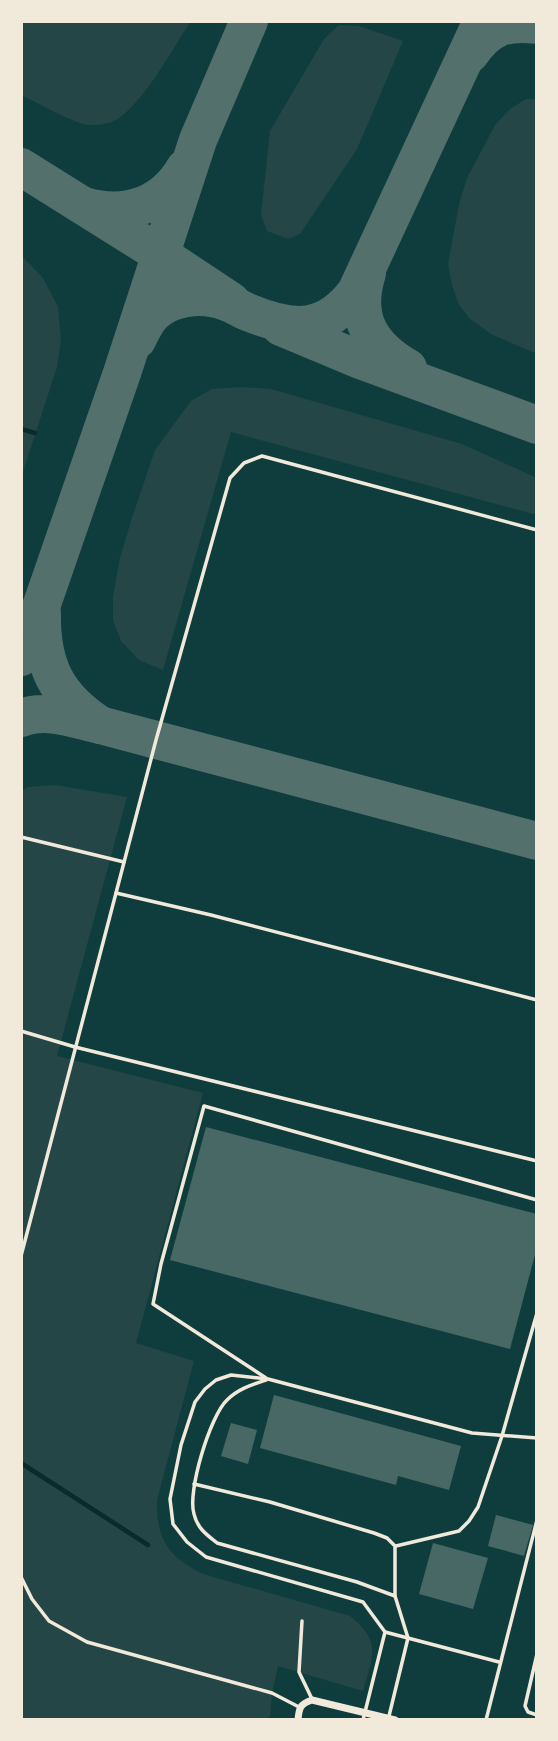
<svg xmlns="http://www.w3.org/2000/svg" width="558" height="1741" font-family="Cabin,sans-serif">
	<rect width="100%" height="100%" fill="#0f3d3e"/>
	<!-- green -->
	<g fill="#244646">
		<path d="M21,21h170c-19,28 -47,82 -75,99 -7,4 -17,5 -26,5 -19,-2 -51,-22 -69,-30z"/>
		<path d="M339,25l20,1 44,15 -46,108 -57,85 -12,5 -21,-8 -6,-16 9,-84 54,-92z"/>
		<path d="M526,99h11v255l-46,-20 -22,-16 -11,-15 -6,-18 -4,-21 11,-60 8,-26 28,-53 15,-16z"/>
		<path d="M21,255l22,23 15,29 3,33 -4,27 -36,111z"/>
		<path d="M241,387l30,2 191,55 75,34v37l-306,-83 -68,238 -24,-10 -18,-19 -8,-21v-24l7,-38 11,-37 24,-71 36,-49 21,-12z"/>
		<path d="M55,785l72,12 -70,259 146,37 -67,250 58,18 -37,139c-1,39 11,57 46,74l147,42c32,26 23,39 13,75l-85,-25 -6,27 -2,23 -6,4h-243v-928l7,-5z"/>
	</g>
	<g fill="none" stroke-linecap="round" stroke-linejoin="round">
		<!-- stream -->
		<g stroke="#0a2a2b" stroke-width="4.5">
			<path d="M21,429l14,4"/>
			<path d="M21,1463l127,82"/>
		</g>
		<!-- taxiway -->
		<g stroke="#53706d" stroke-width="38">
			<path d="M470,54c18,-27 36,-33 67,-29"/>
			<path d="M21,167l139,87 71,47"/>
			<path d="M84,206c41,12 79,0 101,-38"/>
			<path d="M367,273c-14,45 3,73 41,95"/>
			<path d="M281,327l79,33 177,65"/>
			<path d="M137,340c4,-8 8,-17 14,-24 17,-20 51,-23 75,-14 9,3 16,8 24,11 44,18 76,19 106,-21l126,-271"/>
			<path d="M21,657l21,-53 80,-231 76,-233 51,-119"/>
			<path d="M21,718c25,-10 53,1 79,7 -44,-29 -59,-60 -58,-112"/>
			<path d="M100,725l437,116"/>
		</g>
	</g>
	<!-- building -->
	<g fill="#486865">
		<path d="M206,1127l331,87v33l-27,102 -340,-89z"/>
		<path d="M274,1395l187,51 -12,44 -51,-14 -2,9 -136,-37z"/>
		<path d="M231,1423l26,7 -9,34 -27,-8z"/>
		<path d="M496,1515l37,10 -9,31 -36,-10z"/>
		<path d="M433,1543l55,15 -15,51 -54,-15z"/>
	</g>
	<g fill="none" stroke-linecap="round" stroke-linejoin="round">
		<!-- service -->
		<g stroke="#f1e9da" stroke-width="3.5">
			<path d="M537,530l-275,-74 -18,7 -14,15 -74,262 -40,153 95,22 326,85"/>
			<path d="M21,837l103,25"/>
			<path d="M21,1031l54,16 462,114"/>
			<path d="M21,1256l95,-363"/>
			<path d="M266,1378l-113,-74 8,-40 43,-158 333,94"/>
			<path d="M266,1380c-15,5 -28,9 -39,20 -17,16 -40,92 -33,114 3,14 13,21 23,29l140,39 38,14"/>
			<path d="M194,1484l76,18 104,31 13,5 8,8v50l13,42 -19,78"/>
			<path d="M396,1546l63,-15 10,-10 9,-14 24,-71 35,-123"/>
			<path d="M21,1577l11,22 17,22 38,21 185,51 27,14"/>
			<path d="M302,1621l-3,51 13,27"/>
			<path d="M385,1632l114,30"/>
			<path d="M537,1654l-12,52 3,6 9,3"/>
			<path d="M363,1720l22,-88 -22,-30 -157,-45 -19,-15 -14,-18 -3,-25 11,-54 14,-43 10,-13 11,-9 15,-5 37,4 204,54 65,5"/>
			<path d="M486,1720l51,-200"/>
		</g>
		<!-- minor -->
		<path stroke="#f1e9da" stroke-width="7" d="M298,1720c1,-12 2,-16 14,-20l83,20"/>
	</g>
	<!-- border -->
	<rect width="558" height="1741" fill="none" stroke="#f1e9da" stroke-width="46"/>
</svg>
